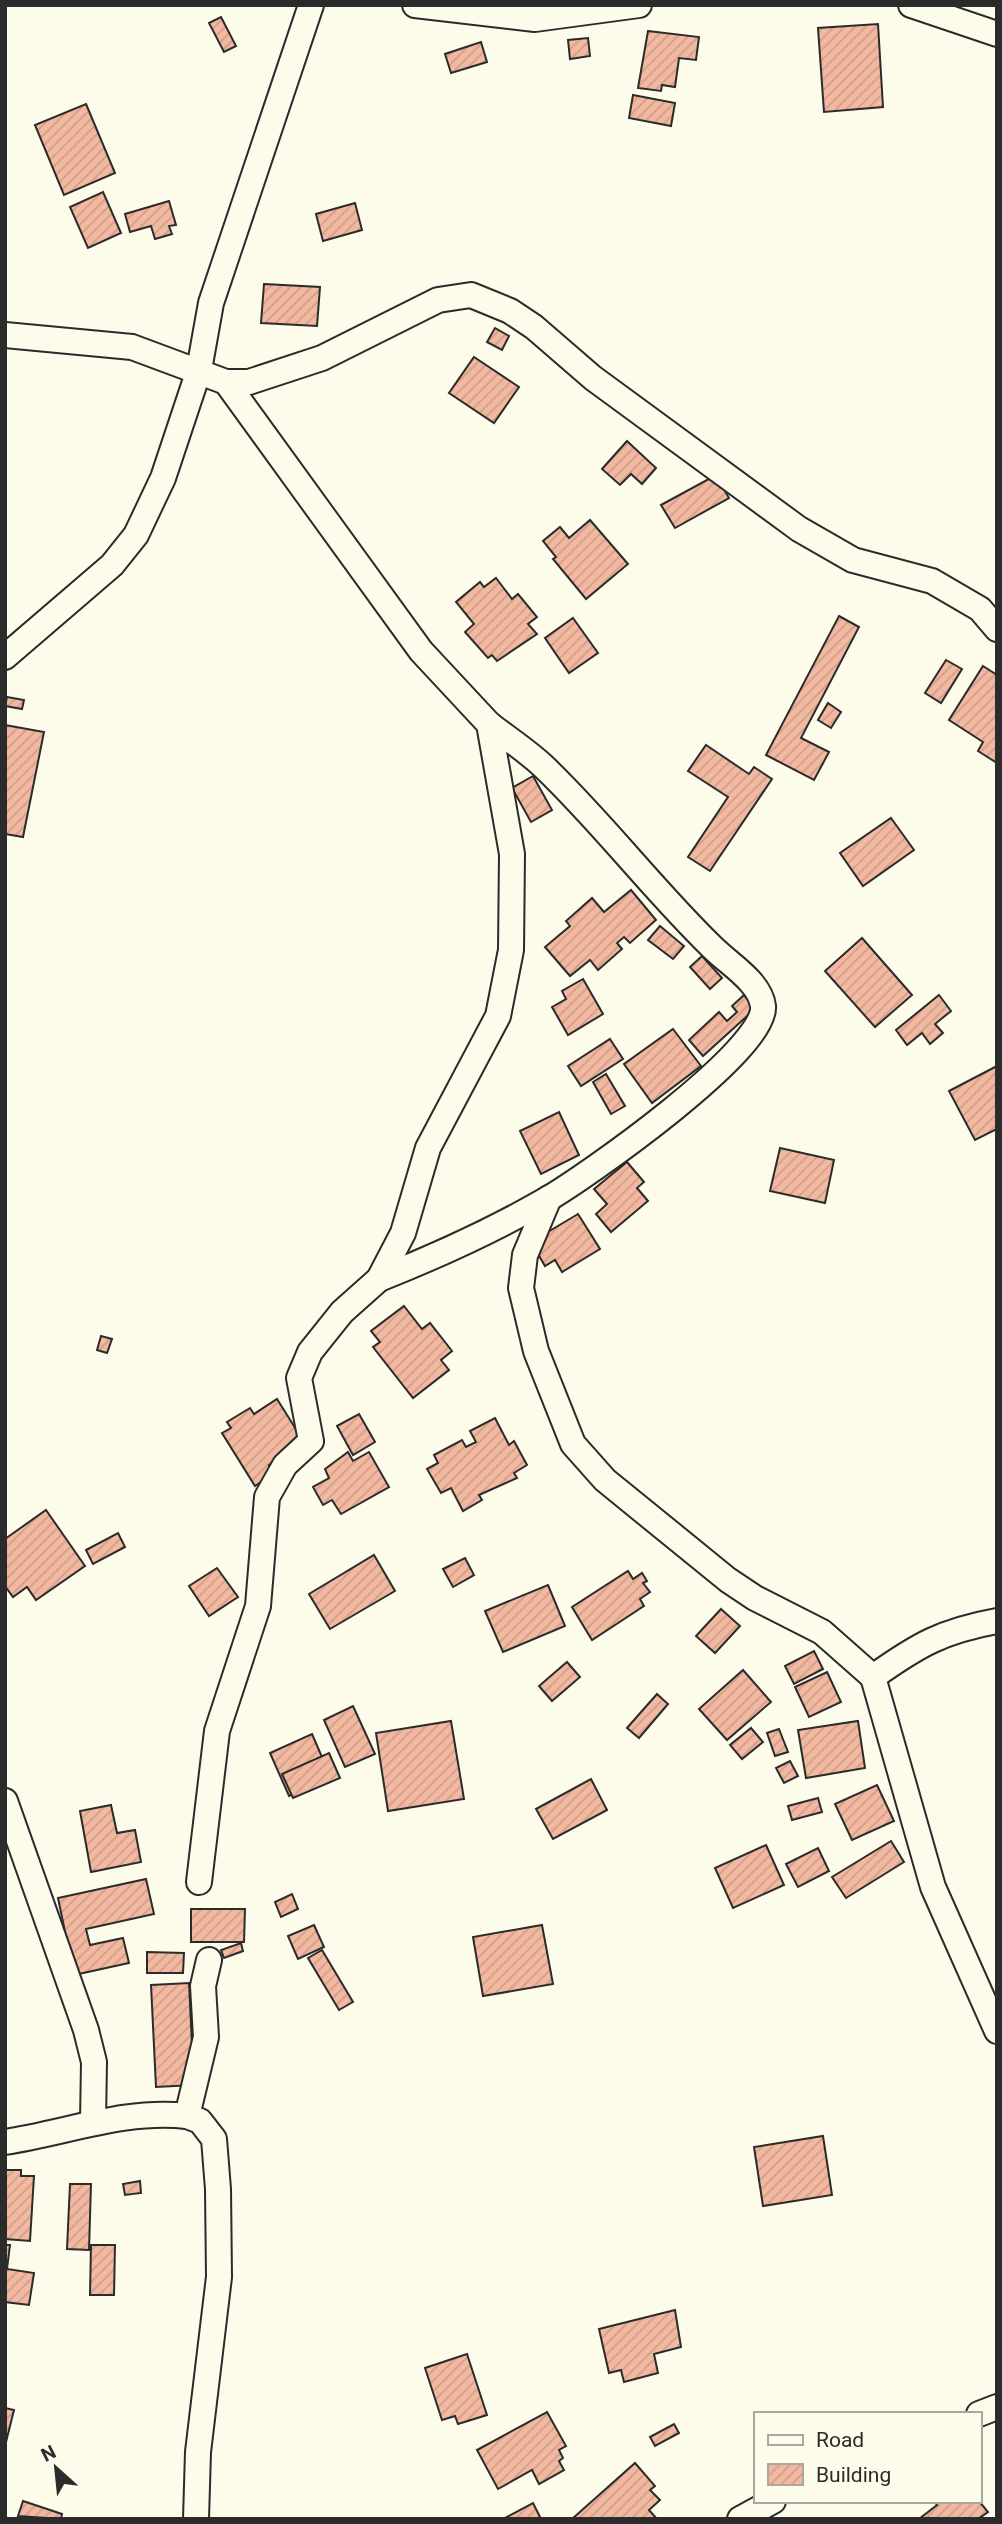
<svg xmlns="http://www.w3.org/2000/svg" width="1002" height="2524" font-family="Roboto,sans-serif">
	<defs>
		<pattern id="building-hatch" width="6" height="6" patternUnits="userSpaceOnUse" patternTransform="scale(1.75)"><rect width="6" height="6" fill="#f2b8a0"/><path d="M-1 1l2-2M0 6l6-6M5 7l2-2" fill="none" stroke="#d09e8a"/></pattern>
	</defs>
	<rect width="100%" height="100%" fill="#fdfbea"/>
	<!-- building -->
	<g fill="url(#building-hatch)" stroke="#2b2b2b" stroke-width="2">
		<path d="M221,17l15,29 -12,6 -15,-29z"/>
		<path d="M878,24l5,83 -59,5 -6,-84z"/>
		<path d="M648,31l51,6 -3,23 -17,-2 -4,29 -13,-2 -1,6 -23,-3z"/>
		<path d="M588,38l2,18 -20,3 -2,-19z"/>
		<path d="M481,42l6,20 -36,11 -6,-19z"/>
		<path d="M633,95l42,8 -4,23 -42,-8z"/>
		<path d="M86,104l29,69 -51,22 -29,-70z"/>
		<path d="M103,192l18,41 -33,15 -18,-41z"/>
		<path d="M169,201l7,24 -7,1 3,8 -17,5 -4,-13 -21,6 -5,-18z"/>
		<path d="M355,203l7,27 -39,11 -7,-27z"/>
		<path d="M264,284l56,3 -3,39 -56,-3z"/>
		<path d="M495,328l14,8 -7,14 -15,-8z"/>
		<path d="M474,357l45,30 -25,36 -45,-30z"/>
		<path d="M627,441l29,27 -14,16 -11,-10 -11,11 -18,-16z"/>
		<path d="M716,475l13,23 -54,30 -14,-23z"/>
		<path d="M590,520l38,44 -42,35 -33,-40 3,-2 -13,-16 17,-14 9,11z"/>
		<path d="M496,578l16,21 6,-5 19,23 -9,7 9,10 -40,27 -5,-6 -4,3 -23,-26 9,-8 -18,-22 24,-20 4,5z"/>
		<path d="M839,616l20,11 -58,111 28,14 -15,28 -48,-25z"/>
		<path d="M573,618l25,35 -29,20 -24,-35z"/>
		<path d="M946,660l16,9 -21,34 -16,-10z"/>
		<path d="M983,666l14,9v88l-19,-12 5,-9 -34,-22z"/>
		<path d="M7,697l17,3 -2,9 -17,-3z"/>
		<path d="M828,703l13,9 -10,16 -13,-8z"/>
		<path d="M5,725l39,7 -21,105 -18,-3z"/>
		<path d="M706,745l43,29 5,-7 18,12 -62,92 -22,-14 40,-60 -40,-26z"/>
		<path d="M533,776l19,34 -21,12 -19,-34z"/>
		<path d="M891,818l23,32 -51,36 -23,-33z"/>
		<path d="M631,890l25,30 -26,23 -6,-6 -7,6 5,6 -24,21 -8,-10 -20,16 -25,-29 25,-21 -4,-5 26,-23 12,14z"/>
		<path d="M660,926l24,20 -11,13 -25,-19z"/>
		<path d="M862,938l50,57 -37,32 -50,-56z"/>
		<path d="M702,956l20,22 -12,11 -20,-22z"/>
		<path d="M583,979l20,35 -35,21 -16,-28 14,-8 -4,-8z"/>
		<path d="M744,995l12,13 -53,48 -14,-16 30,-28 8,9 10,-9 -5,-6z"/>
		<path d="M939,995l12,16 -16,13 8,9 -13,11 -8,-11 -15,12 -11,-15z"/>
		<path d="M673,1029l28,37 -49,37 -28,-39z"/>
		<path d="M610,1039l13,20 -42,27 -13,-20z"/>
		<path d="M997,1066v63l-22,11 -26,-49z"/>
		<path d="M606,1074l19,32 -14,8 -18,-32z"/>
		<path d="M559,1112l20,43 -38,19 -21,-43z"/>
		<path d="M780,1148l54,12 -9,43 -55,-12z"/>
		<path d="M627,1162l17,20 -7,6 11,13 -37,31 -15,-18 11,-10 -13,-15z"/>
		<path d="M578,1214l22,35 -38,23 -7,-12 -10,6 -14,-24z"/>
		<path d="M404,1306l18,23 8,-6 22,28 -11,9 8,10 -36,28 -40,-51 7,-5 -9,-11z"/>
		<path d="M101,1336l11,3 -5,14 -10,-3z"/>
		<path d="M277,1399l27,43 -35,23 5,8 -19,13 -33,-53 9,-5 -4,-6 23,-14 4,6z"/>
		<path d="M359,1414l16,28 -22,13 -16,-29z"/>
		<path d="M495,1418l14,27 5,-4 13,24 -13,8 3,5 -38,17 3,5 -19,11 -12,-23 -10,5 -14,-24 11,-6 -4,-8 28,-15 4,7 10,-5 -6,-11z"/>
		<path d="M348,1452l5,9 16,-9 20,35 -48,27 -9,-14 -9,5 -10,-18 16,-9 -4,-9z"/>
		<path d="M46,1510l39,56 -49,34 -9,-13 -14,10 -8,-11v-47z"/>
		<path d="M118,1533l7,14 -32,17 -7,-14z"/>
		<path d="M374,1555l21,36 -65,38 -21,-35z"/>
		<path d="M465,1558l9,17 -21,12 -10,-18z"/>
		<path d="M217,1568l21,29 -29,19 -20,-30z"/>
		<path d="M628,1571l5,8 9,-6 5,8 -4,2 7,9 -10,7 4,7 -52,34 -20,-33z"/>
		<path d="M548,1585l17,41 -62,26 -18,-41z"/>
		<path d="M721,1609l19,17 -25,27 -19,-17z"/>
		<path d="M814,1651l9,18 -29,15 -9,-18z"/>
		<path d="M567,1662l13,15 -28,24 -13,-15z"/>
		<path d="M743,1670l28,32 -44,38 -28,-31z"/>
		<path d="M827,1672l14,30 -32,15 -14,-30z"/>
		<path d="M657,1694l11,10 -29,34 -12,-10z"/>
		<path d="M353,1706l22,48 -30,13 -21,-47z"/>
		<path d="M451,1721l13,78 -76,12 -12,-78z"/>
		<path d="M858,1721l7,47 -59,10 -8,-48z"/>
		<path d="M751,1728l12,14 -21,17 -12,-14z"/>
		<path d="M779,1729l9,23 -13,4 -8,-23z"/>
		<path d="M312,1734l19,44 -42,18 -19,-43z"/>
		<path d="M329,1753l11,25 -47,20 -11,-24z"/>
		<path d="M790,1761l8,15 -14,7 -8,-15z"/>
		<path d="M591,1779l16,31 -54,29 -17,-30z"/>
		<path d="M877,1785l17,36 -42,19 -17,-36z"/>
		<path d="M818,1798l4,14 -30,8 -4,-14z"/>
		<path d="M111,1805l6,28 18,-3 6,32 -50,10 -11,-61z"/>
		<path d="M891,1841l13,21 -58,36 -14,-21z"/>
		<path d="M766,1845l18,40 -51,23 -18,-40z"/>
		<path d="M818,1848l11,23 -31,16 -12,-23z"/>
		<path d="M146,1879l8,35 -68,15 4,16 33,-7 6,25 -55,12 -16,-77z"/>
		<path d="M292,1894l6,15 -17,8 -6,-15z"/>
		<path d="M191,1909h54l-1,33h-53z"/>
		<path d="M314,1925l10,22 -26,12 -10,-23z"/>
		<path d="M542,1925l11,59 -70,12 -10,-59z"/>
		<path d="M241,1943l2,8 -19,7 -3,-8z"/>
		<path d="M322,1950l31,52 -14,8 -31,-52z"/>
		<path d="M147,1952l37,1 -1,20h-36z"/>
		<path d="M189,1983l5,102 -38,2 -5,-102z"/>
		<path d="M823,2136l9,59 -69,11 -9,-59z"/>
		<path d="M5,2170h16v6h13l-4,65 -25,-2z"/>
		<path d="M140,2181l1,12 -16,2 -2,-11z"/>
		<path d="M70,2184h21l-2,66 -22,-1z"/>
		<path d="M5,2245h5l-3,24 27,4 -5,32 -24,-3z"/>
		<path d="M91,2245h24l-1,50h-24z"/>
		<path d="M675,2310l6,37 -27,7 4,19 -34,9 -3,-12 -12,3 -10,-44z"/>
		<path d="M467,2354l20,61 -29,9 -3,-8 -13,4 -17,-52z"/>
		<path d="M5,2408l9,2 -9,36z"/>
		<path d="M547,2412l19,34 -7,4 4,8 -4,3 5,9 -25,14 -7,-14 -34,19 -21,-39z"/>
		<path d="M674,2424l5,9 -24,13 -5,-9z"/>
		<path d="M635,2463l20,23 -5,4 10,10 -11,10 8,9h-85z"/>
		<path d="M23,2501l39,13 -1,5 -43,-3z"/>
		<path d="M934,2501h45l9,11 -10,7h-59l18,-14z"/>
		<path d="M533,2503l8,16h-38z"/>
	</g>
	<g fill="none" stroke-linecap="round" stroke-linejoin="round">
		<defs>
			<g id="minor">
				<path d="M415,5l120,14 104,-14"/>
				<path d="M911,5l86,29"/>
				<path d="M5,335l127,12 94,35h23l73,-24 116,-58 33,-5 39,16 24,16 59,51 206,151 54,31 79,21 48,28 17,20"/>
				<path d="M5,657l107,-92 24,-30 27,-57 36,-108 12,-67 100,-298"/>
				<path d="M549,1198l-24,57 -4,33 15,63 37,93 32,36 123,100 27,18 67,34 51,45"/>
				<path d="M379,1279c58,-23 113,-48 167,-79 40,-23 222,-151 217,-194 -3,-24 -34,-42 -50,-58 -60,-58 -110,-125 -170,-182 -16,-15 -36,-28 -54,-42"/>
				<path d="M997,1621c-55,10 -79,24 -124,56l60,210 64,144"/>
				<path d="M5,1801l81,229 8,32 -1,60"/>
				<path d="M199,1882l18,-151 41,-125 9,-109 18,-32 26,-24 -12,-63 11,-26 32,-40 37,-33 24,-46 25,-85 70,-132 13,-66 1,-96 -23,-130 -68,-73 -195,-269"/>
				<path d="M5,2142c61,-9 119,-33 182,-26"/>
				<path d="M979,2414l18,-7"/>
				<path d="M196,2519l2,-67 21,-175 -1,-88 -4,-50 -14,-18 -13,-5 19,-79 -3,-51 6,-26"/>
				<path d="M740,2519l33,-18"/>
			</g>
		</defs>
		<!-- minor casing -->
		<use href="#minor" stroke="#2b2b2b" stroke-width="28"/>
		<!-- minor -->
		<use href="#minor" stroke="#fdfbea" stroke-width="24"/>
	</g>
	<!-- border -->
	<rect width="1002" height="2524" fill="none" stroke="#2b2b2b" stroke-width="14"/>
	<!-- legend -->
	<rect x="754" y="2412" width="228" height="91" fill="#fdfbea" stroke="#a9a89e" stroke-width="2"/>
	<rect x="768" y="2435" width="35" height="10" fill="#fdfbea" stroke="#a9a89e" stroke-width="2"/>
	<text x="816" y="2447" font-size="21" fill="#2b2b2b">Road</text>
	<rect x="768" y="2464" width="35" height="21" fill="url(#building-hatch)" stroke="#a9a89e" stroke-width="2"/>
	<text x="816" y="2482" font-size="21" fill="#2b2b2b">Building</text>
	<!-- north arrow -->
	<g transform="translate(56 2468) rotate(333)" stroke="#fdfbea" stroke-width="5" paint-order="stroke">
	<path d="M0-5L12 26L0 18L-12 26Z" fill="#2b2b2b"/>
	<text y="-10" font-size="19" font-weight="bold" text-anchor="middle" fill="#2b2b2b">N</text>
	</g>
</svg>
